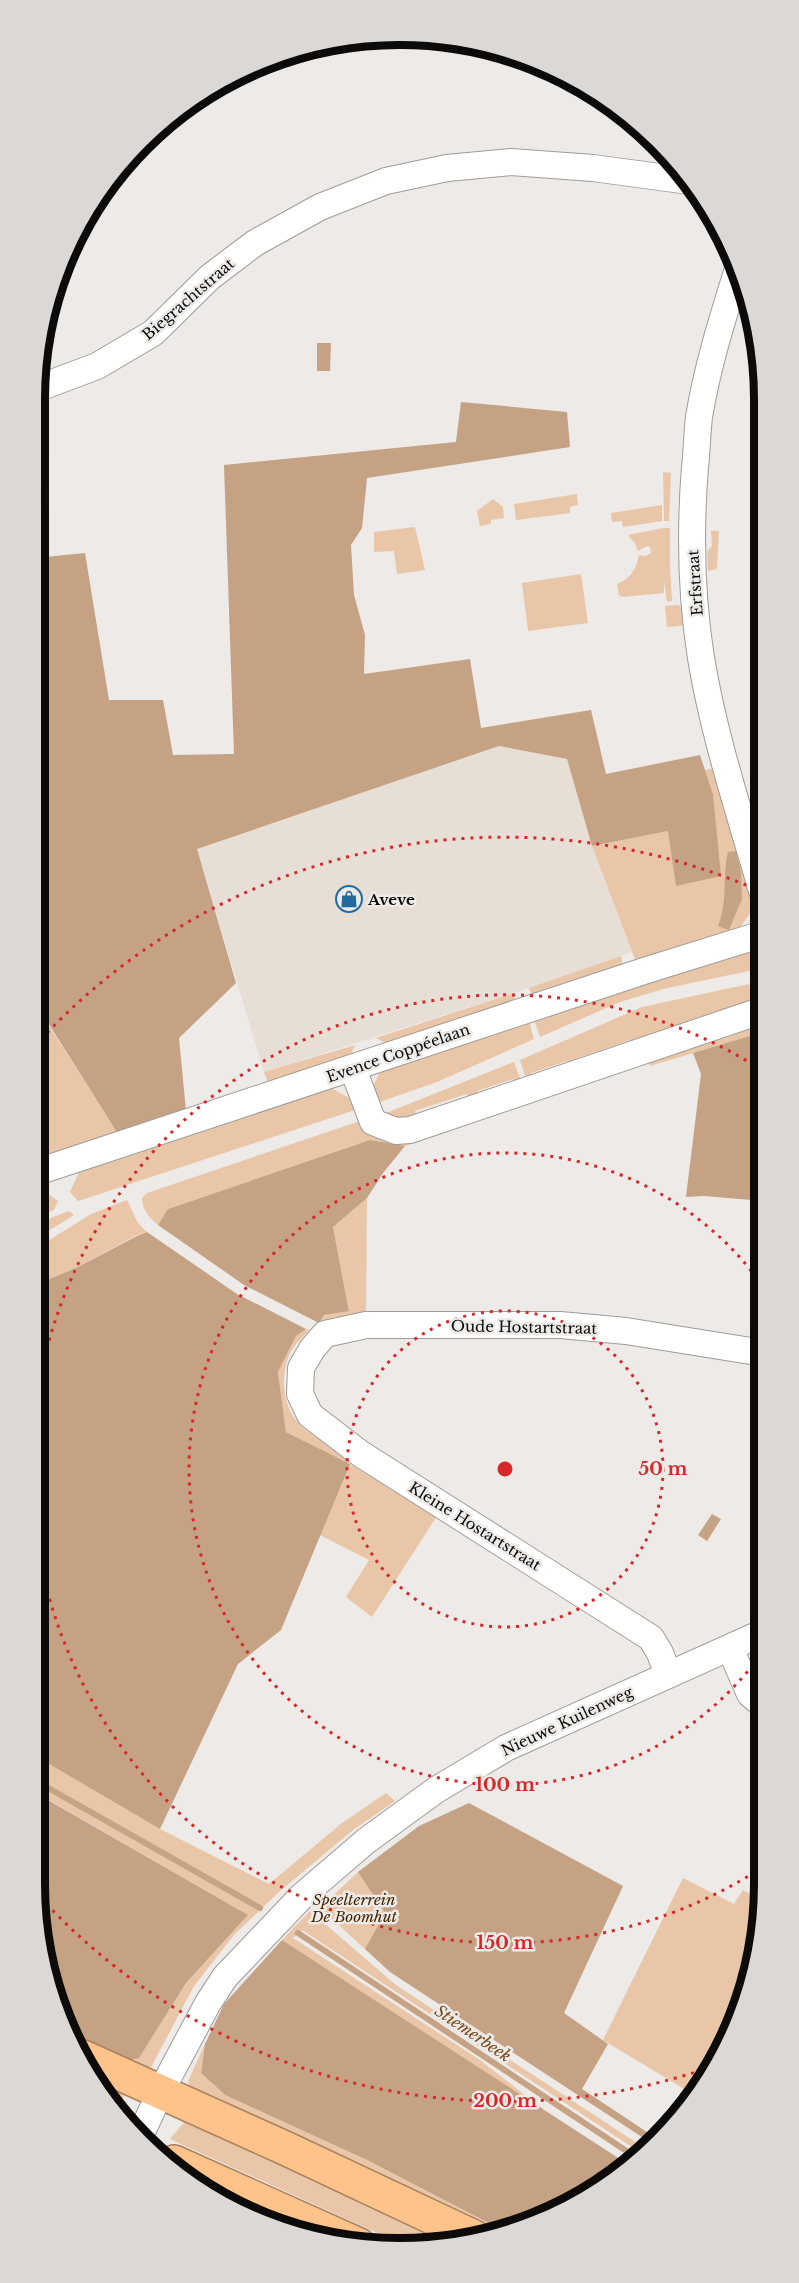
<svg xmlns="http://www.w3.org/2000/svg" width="799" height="2283" font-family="'Libre Baskerville',serif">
	<rect width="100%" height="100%" fill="#edeae7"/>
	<!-- built -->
	<path fill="#e7ded6" d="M499,746l68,13 25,87 40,106 -103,36 -265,84 -67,-223z"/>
	<!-- green -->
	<g fill="#e9c6a7">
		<path d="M663,472l8,1 -2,48h-5z"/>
		<path d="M577,494l1,11 -8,2v6l-54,7 -2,-16z"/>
		<path d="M493,499l10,8 1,11 -13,2v4l-11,2 -3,-15z"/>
		<path d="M662,505v16l-39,6 -1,-6 -10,1 -1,-9z"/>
		<path d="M415,527l10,43 -28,4 -3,-23 -20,1v-20z"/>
		<path d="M663,528h7v39l2,34 -5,1 -3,-21v12l-42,4 -3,-2 -2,-11c14,-6 19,-14 22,-29l7,1 5,-3 -1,-6 -3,-1 -9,5 -3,-8 -7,-8z"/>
		<path d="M711,531h8l-2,38 -9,2 -1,-20 5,-5z"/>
		<path d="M581,574l7,49 -60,8 -6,-48z"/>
		<path d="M678,605l9,7v13l-20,2 -2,-21z"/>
		<path d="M715,768l37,125 -2,21 -13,17 -101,31 -44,-116 76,-15 52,45 -7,-82 -8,-24z"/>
		<path d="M763,945v23l-100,21 -43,13 -80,35 -6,-18z"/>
		<path d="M621,956l2,11 -86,28 -6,-2 -2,-5z"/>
		<path d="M749,984l7,23 -10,-5 -35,11 2,8 -8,3 -3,-8 -54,19 2,8 -17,4 -3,-7 -53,18 2,8 -9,3 -3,-8 -36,12 2,8 -6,2 -7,-23 122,-53z"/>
		<path d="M514,993l1,10 -127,41 -12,-6z"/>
		<path d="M34,1002l84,132 -84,28z"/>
		<path d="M529,1021l5,18 -97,43 -63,22 -4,-11 11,-24z"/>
		<path d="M763,1021v11l-113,34 -2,-8z"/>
		<path d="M355,1045l-6,13 -80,27 -5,-13z"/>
		<path d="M514,1062l8,22 -6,2 -3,-7 -36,12 2,8 -9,2 -3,-7 -52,17 2,8 -5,2 -31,-6z"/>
		<path d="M329,1087l28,15 1,7 -280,92 -8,-9 11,-24z"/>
		<path d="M363,1120l62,12 2,7 -22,7 -35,-6 -202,69 -10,16c-10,-9 -15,-14 -16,-27l5,-5z"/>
		<path d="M41,1189l17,12 -4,9 -10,4 -7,-22z"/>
		<path d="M367,1198l-1,119h-32l-15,6 5,-8 25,-5 -16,-83z"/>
		<path d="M127,1200l11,23 9,9 -12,4 -59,32 -41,17v-36l56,-35z"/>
		<path d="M69,1211l5,4 -29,18 -3,-9 6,-5z"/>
		<path d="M306,1329l3,1c-5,6 -12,12 -16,18 -12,18 -12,50 0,68 12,19 40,30 58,41l-4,6 -61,-31 -8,-60 18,-36z"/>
		<path d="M350,1464l87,52 -65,101 -26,-20 23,-37 -49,-25z"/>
		<path d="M35,1755l125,74 109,55 73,-61 44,-30 9,8 -42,29 -72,60 -47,45 -40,51 -46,87 -70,-25 -9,-14 44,19 26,5 47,-75 62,-68 -213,-123z"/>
		<path d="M358,1872l27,41 -20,36 -45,-41z"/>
		<path d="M683,1878l51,26 9,-14 19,11 -10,77 -49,109 -9,8 -91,-55z"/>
		<path d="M310,1911l86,74 247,162 -5,4 -336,-221 -9,8 187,122 68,53 -266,-173z"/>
		<path d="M205,2044l-4,29 24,22 142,65 137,71 -9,5 -305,-147 -2,-8z"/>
		<path d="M91,2070l32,14c-3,15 6,18 0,35z"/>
		<path d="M185,2121l273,117 -61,4 -227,-103z"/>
	</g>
	<!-- forest -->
	<g fill="#c4a283">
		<path d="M461,402l106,10 3,35 -203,31 -5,50 -11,17 3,50 11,40 -1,39 106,-15 11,69 110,-18 15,64 94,-19 13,39 8,82 -45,10 -8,-55 -76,15 -25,-87 -68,-13 -302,103 39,134 -57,55 7,73 -68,23 -83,-132v-444l50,-5 24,147h54l10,55 61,-1 -10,-289 232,-23z"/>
		<path d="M763,1032v169l-59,-5 -18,1 15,-123 -8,-21z"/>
		<path d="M370,1140l35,6 -22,27 -16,25 -34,29 16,84 -25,4 -5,8 -75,-38 -86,-60 10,-16z"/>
		<path d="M147,1232l90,62 69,35 -10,7 -18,36 8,60 64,32 -69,166 -43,34 -78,165 -126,-74 1,-470 41,-17 61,-32z"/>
		<path d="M34,1792l214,123 -62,68 -47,75 -10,2 -60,-26 -7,-11 -27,-140z"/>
		<path d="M469,1803l154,83 -59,127 44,31 -26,45 71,47 -5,5 -258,-169 -25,-23 20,-36 -27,-41 61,-46z"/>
		<path d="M282,1940l344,223 -23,24 -99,44 -137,-71 -142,-65 -24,-22 4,-29 19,-40z"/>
	</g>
	<!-- water -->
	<g fill="#c5a384">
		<path d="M317,343h14l-1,28h-13z"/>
		<path d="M736,851l5,21 1,27 -13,31 -11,-4c10,-24 4,-49 10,-74z"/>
		<path d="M712,1514l9,5 -14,22 -9,-6z"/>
	</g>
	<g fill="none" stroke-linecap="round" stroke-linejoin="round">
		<!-- stream -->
		<g stroke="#c5a384" stroke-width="6">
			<path d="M34,1780l226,128"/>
			<path d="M298,1933l336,223"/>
		</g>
		<defs>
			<g id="minor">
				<path d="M737,272c-15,48 -30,96 -38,145 -2,17 -2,34 -4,50 -5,63 -4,128 6,191 13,79 39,156 61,233"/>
				<path d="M36,389l61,-23 56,-33 57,-56 45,-34 65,-36 66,-26 61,-13 64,-6 82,6 96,13"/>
				<path d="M353,1069l20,53 23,9 14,-1 353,-120"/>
				<path d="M34,1173l613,-203 116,-36"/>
				<path d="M730,1648l20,46 14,12"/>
				<path d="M668,1674l-8,-21 -9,-15 -290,-184 -51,-39 -10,-21 1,-26 11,-19 13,-15 41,-9h194l66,6 137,22"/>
				<path d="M140,2136l21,-45 47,-88 17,-26 77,-81 64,-55 70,-51 70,-42 258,-116"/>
			</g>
			<g id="highway">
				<path d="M83,2057l204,92 187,88"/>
				<path d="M174,2162l185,83"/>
			</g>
		</defs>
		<!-- minor casing -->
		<use href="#minor" stroke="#9e9c99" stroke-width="28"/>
		<!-- highway casing -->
		<use href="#highway" stroke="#a9825e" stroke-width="36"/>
		<!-- minor -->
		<use href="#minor" stroke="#fff" stroke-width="26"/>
		<!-- highway -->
		<use href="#highway" stroke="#fec28b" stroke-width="33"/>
	</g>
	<!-- distance rings -->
	<g fill="none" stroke="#d62828" stroke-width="3" stroke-dasharray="3 6">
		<circle cx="505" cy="1469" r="158"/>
		<path d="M764 1650A316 316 0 1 1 762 1285"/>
		<path d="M763 1867A474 474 0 0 1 35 1527M35 1411A474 474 0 0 1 760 1069"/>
		<path d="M711 2067A632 632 0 0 1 39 1896M35 1046A632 632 0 0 1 762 892"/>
	</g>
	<!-- icons -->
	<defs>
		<symbol id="shop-ring" viewBox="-11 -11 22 22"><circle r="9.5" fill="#edeae7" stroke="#206a9e" stroke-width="1.5"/><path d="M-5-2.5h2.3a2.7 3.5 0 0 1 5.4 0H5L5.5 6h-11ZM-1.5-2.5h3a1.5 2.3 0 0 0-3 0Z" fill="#206a9e"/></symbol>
	</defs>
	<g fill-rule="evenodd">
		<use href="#shop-ring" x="334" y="884" width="30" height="30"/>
	</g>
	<g text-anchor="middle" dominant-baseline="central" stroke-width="5" stroke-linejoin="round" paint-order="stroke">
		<!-- street labels -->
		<g font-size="15" fill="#0c0b0a" stroke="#edeae7">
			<text transform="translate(188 299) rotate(-41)">Biegrachtstraat</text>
			<text transform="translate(695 583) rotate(-94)">Erfstraat</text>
			<text transform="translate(398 1053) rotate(-19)">Evence Coppéelaan</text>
			<text transform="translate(524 1327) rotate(1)">Oude Hostartstraat</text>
			<text transform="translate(475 1526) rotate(32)">Kleine Hostartstraat</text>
			<text transform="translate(567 1721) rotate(-25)">Nieuwe Kuilenweg</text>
		</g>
		<!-- poi labels -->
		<g font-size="15" font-weight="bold" fill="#0c0b0a" stroke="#edeae7" text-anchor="start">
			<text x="368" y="899">Aveve</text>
		</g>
		<!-- park labels -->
		<g font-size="15" font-style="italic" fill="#452400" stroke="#edeae7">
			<text x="354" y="1899">Speelterrein<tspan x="354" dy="17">De Boomhut</tspan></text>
		</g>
		<!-- water labels -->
		<g font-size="16" font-style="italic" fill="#764817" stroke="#edeae7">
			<text transform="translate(473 2033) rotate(34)">Stiemerbeek</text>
		</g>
	</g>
	<!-- crop -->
	<path d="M0 0H799V2283H0ZM399 45H400A354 354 0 0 1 754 399V1884A354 354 0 0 1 400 2238H399A354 354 0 0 1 45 1884V399A354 354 0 0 1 399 45Z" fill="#dbd8d5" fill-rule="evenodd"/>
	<path fill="none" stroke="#0c0b0a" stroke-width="8" d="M399 45H400A354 354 0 0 1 754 399V1884A354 354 0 0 1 400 2238H399A354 354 0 0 1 45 1884V399A354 354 0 0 1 399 45Z"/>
	<circle cx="505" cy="1469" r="9" fill="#d62828" stroke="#edeae7" stroke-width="3"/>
	<g font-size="18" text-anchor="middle" font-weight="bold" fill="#d62828" stroke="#edeae7" stroke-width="5" stroke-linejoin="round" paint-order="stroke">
		<text x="663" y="1475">50 m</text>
		<text x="505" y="1791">100 m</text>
		<text x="505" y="1949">150 m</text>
		<text x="505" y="2107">200 m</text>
	</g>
</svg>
